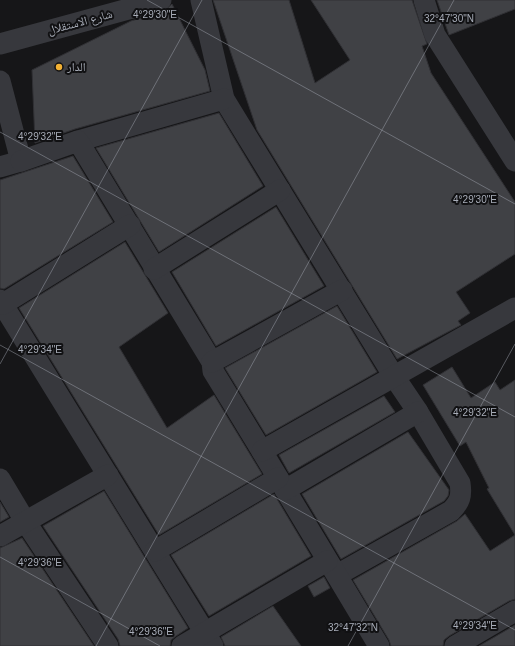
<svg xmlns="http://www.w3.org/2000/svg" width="515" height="646" font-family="Helvetica,'Noto Naskh Arabic',sans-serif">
	<rect width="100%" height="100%" fill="#161618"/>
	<!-- building -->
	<g fill="#404145" stroke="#303034">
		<path d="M213,0h76l26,83 35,-23 -39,-60h101l15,44 -5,2 9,27 84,129v52l-59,38 14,21 -12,8 3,4 -64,34 -140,-229z"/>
		<path d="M437,0h78v9l-66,26z"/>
		<path d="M172,4l33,66 5,21 -135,38 -40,14 -3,-73 99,-49 34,-10z"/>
		<path d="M219,113l44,73 -104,66 -63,-104z"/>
		<path d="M73,156l40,66 -109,67 -4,-1v-108z"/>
		<path d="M276,207l48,79 -108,60 -44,-74z"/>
		<path d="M125,242l43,71 -49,34 48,81 47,-33 48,79 -103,61 -140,-227z"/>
		<path d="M337,306l40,66 -111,63 -41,-67z"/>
		<path d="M452,367l19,31 24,-16 5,8 15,-10v219l-6,2 -60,35 -5,4 -1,6h-52l-2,-6 -36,-60 104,-59 8,-7 25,37 25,-16 -28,-46 2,-1 -23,-46 -6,4 -37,-61z"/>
		<path d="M384,396l11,16 -106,61 -10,-18z"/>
		<path d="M408,432l41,58 -1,6 -4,5 -103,58 -39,-65z"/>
		<path d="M104,491l84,137 -12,8 -5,4 -1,6h-50l-2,-7 -75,-113z"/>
		<path d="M274,494l37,62 -102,60 -38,-61z"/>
		<path d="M0,502l9,15 -9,5z"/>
		<path d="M22,538l72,108h-94v-98z"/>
		<path d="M324,577l6,11 -16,9 -6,-11z"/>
		<path d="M273,606l28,40h-76l-4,-9z"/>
		<path d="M515,625v21h-36z"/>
	</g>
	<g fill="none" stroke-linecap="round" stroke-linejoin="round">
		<!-- minor -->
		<g stroke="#37383d" stroke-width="21">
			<path d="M201,0l23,99 169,276 25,37 42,71c2,13 0,19 -9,28l-114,64"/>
			<path d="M424,0l11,35 80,126"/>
			<path d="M0,44l161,-44"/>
			<path d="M0,81l21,80 -21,6"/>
			<path d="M78,141l146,-42"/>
			<path d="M21,161l57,-20 134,221 1,9c56,91 111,183 166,275"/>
			<path d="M154,269l126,-79"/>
			<path d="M0,300l213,346"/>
			<path d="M3,304l127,-79"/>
			<path d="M212,362l130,-72"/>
			<path d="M262,451l253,-143"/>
			<path d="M0,479l25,42 83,125"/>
			<path d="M285,490l133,-78"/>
			<path d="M0,536l108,-61"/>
			<path d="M155,551l123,-73"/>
			<path d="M182,646l145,-85"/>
			<path d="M455,646l60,-35"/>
		</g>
	</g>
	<!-- ticks -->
	<path fill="none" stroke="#a8adb8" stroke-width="1" stroke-opacity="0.45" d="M147,0l368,204M0,132l515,285M0,345l515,285M0,364l202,-364M0,557l160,89M96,646l358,-646M348,646l167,-302"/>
	<!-- markers -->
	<circle fill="#f2b134" stroke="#111113" stroke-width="1.5" cx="59" cy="67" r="4"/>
	<g text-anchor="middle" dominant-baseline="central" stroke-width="4" stroke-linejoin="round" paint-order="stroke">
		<!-- street labels -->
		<g font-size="12" fill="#a8adb8" stroke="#111113">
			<text transform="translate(80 22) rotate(-15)">شارع الاستقلال</text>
		</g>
		<!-- poi labels -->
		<g font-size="12" fill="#a8adb8" stroke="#111113" text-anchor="start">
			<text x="67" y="67">الدار</text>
		</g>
	</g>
	<g font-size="10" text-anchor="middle" fill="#a8adb8" stroke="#111113" stroke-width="4" stroke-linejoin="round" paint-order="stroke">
		<text x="155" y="18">4°29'30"E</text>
		<text x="449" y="22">32°47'30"N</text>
		<text x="40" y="140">4°29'32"E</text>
		<text x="475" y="203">4°29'30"E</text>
		<text x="40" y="353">4°29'34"E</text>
		<text x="475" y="416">4°29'32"E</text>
		<text x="40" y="566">4°29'36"E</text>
		<text x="475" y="629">4°29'34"E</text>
		<text x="353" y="631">32°47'32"N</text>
		<text x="151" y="635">4°29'36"E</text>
	</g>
</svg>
